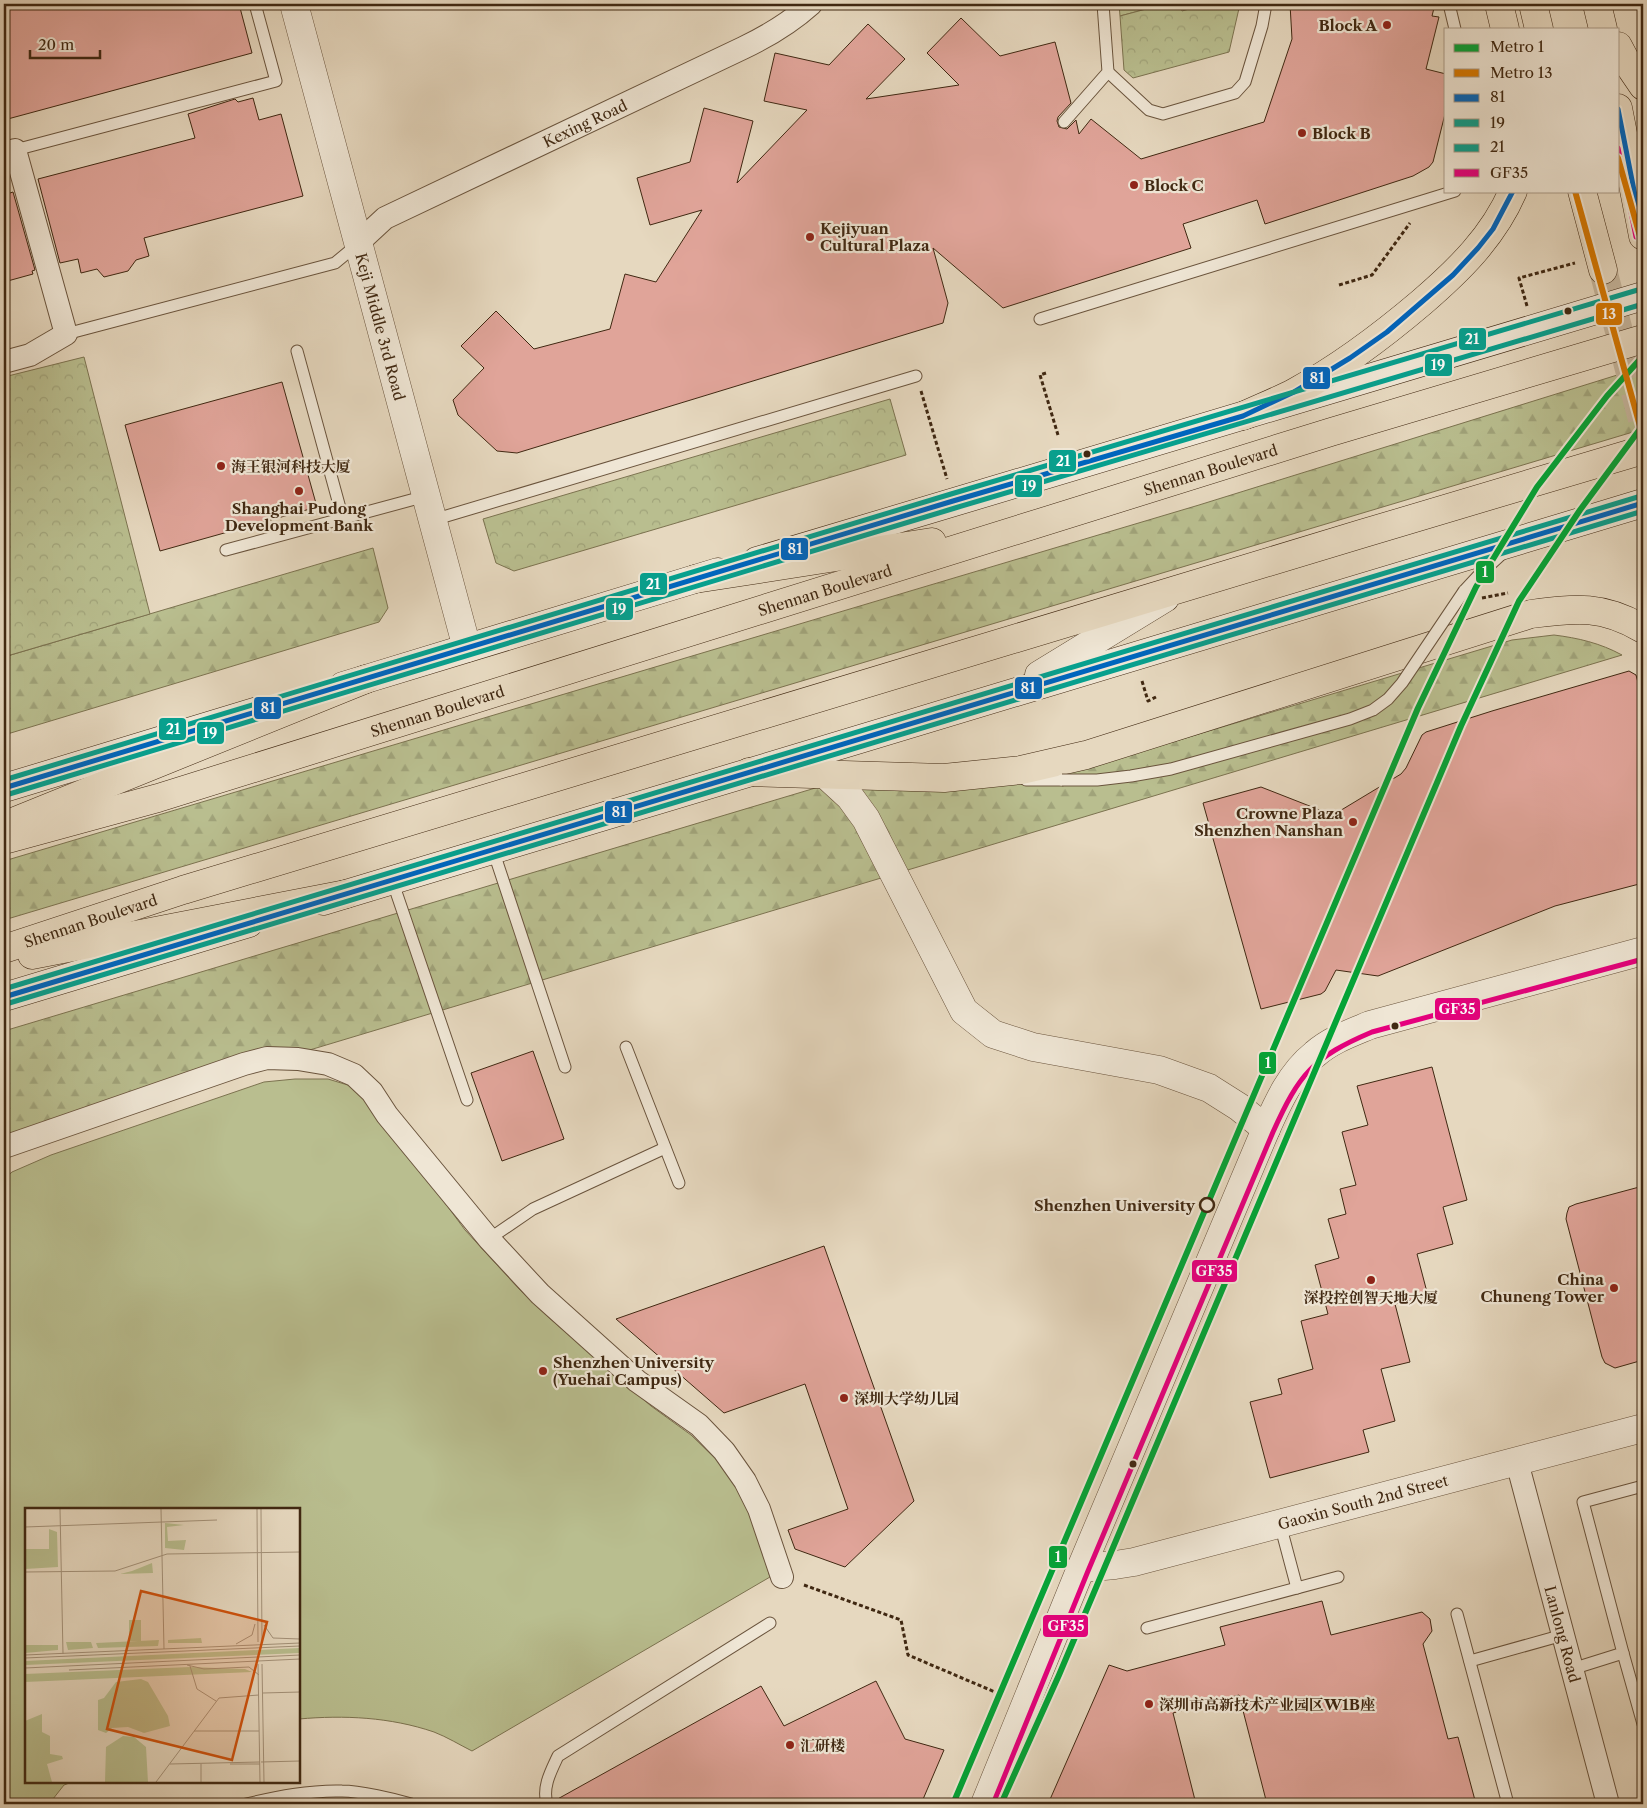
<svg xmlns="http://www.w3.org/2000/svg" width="1647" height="1808" font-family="'Libre Caslon Text','Noto Serif SC',serif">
	<defs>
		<pattern id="forest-firs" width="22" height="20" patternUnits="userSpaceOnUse" patternTransform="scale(1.25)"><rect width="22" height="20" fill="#b9be8f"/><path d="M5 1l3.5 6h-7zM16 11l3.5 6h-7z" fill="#a0a37a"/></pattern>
		<pattern id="park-crowns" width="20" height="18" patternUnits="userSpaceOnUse" patternTransform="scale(1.25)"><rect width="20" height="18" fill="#b9be8f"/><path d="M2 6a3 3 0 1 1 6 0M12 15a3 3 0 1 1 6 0" fill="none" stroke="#a0a37a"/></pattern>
	</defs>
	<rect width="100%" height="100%" fill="#e6d8bf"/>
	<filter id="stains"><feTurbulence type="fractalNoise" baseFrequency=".004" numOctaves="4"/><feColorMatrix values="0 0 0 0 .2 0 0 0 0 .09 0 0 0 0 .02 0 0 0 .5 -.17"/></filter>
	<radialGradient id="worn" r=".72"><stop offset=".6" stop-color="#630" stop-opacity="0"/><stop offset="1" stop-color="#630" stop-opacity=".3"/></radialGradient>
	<!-- grass -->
	<g fill="#b9be8f" stroke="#7c7350">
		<path d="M1119,4h46l-45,12z"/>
		<path d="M295,1079h33l23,7 21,18 93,126 55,60 27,26 104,90 40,29 29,28 26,32 24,82 -298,174c-12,-6 -25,-14 -38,-19 -44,-15 -90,-17 -135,-13v-210h-273v273h46l-8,3 -15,19h-45v-625l8,-7 39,-17 213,-73z"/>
	</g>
	<!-- forest -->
	<g fill="url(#forest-firs)" stroke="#7c7350">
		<path d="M1643,367v62l-1639,491v-59l1195,-356z"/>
		<path d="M373,548l15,60 -9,14 -375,113v-78z"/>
		<path d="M1554,635c24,3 46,8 68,20l-1618,487v-111l828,-248 297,-28 383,-115z"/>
	</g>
	<!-- park -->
	<g fill="url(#park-crowns)" stroke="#7c7350">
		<path d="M1165,4h15l2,7 25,-7h33l-11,48 -96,26 -9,-8 -4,-54z"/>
		<path d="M84,357l66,257 -143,42 -3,-11v-268z"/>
		<path d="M890,399l16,56 -392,116 -18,-8 -13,-44z"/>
	</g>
	<!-- building -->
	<g fill="#e0a499" stroke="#402812">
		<path d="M4,4h235l13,49 -248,67z"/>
		<path d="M1290,4h145l-3,12 7,1 -13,52 20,5v36l-13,52 -4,5 -16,9 -148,48 -8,-24 -74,24 8,24 -188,60 -70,-60 15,55 -5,20 -426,130 -20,-2 -39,-36 -5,-15 31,-32 -23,-22 35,-35 38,38 76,-20 15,-55 31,8 46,-72 -52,15 -13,-47 53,-16 14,-54 49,13 -16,62 70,-73 -43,-9 11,-48 54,12 39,-41 37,35 -39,40 93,-14 -32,-32 34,-35 39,38 55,-14 16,61 -13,14 -1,4 2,6 8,2 9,-9 3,14 12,-15 50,40 123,-37 28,-83z"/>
		<path d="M253,98l6,22 22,-6 22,82 -159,42 5,18 -13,4 -8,11 -24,6 -7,-8 -16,4 -3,-14 -18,4 -22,-84 157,-41 -7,-24 47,-15 3,3z"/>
		<path d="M13,192l22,78 -3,1 1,3 -29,8v-87z"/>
		<path d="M282,382l35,125 -157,44 -35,-126z"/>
		<path d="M1629,671l7,4 7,27v181l-88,23 -177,70 -42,-6 -11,21 -4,3 -60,15 -58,-206 58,-16 69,27 8,-2 63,-38 5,-6 16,-33 4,-3 66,-21z"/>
		<path d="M533,1051l31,88 -62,22 -31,-88z"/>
		<path d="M1432,1067l35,133 -24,7 10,37 -36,10 11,42 -33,8 15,58 -29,7 14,52 -32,9 6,22 -99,26 -20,-76 32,-8 -4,-15 35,-10 -12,-48 27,-7 -13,-49 24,-7 -11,-39 18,-5 -6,-25 16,-4 -14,-53 26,-7 -11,-39z"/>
		<path d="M1643,1186v174l-28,8 -10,-5 -3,-6 -36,-138 1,-6 2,-6 7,-3z"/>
		<path d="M824,1246l90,255 -69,66 -50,-18 -7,-19 60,-21 -43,-125 -81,29 -108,-94z"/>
		<path d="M1322,1601l9,34 91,-23 8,7 2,12 -9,13 25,95 10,-2 18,67h-209l-28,-109 -66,18 23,91h-148l61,-139 18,6 98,-26 -5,-18z"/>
		<path d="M876,1681l29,58 39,11 -23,54h-367v-3l207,-115 23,40z"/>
	</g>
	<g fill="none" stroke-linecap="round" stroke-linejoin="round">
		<!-- primary-tunnel -->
		<path stroke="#c5b59c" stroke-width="28" stroke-dasharray="28 14" stroke-linecap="butt" d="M1603,270l40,153"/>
		<defs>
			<g id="service">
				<path d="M1449,4l6,25"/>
				<path d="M1108,72l41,38 14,4 72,-21 10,-11 17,-56 4,-22"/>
				<path d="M1064,122l44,-50 -5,-68"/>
				<path d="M15,150l261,-69 -21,-77"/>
				<path d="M1040,319l415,-128"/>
				<path d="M66,334l269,-71 23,-19"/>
				<path d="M297,351l46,168"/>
				<path d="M433,520l483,-144"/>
				<path d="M226,550l200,-54"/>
				<path d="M1464,591l14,-15 26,-24"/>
				<path d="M1026,780h36"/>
				<path d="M493,850l72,217"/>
				<path d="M392,880l75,220"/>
				<path d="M626,1047l53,136"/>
				<path d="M489,1239l44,-30 132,-61"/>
				<path d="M1280,1524l17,64"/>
				<path d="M1457,1614l51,190"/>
				<path d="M1147,1628l191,-51"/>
				<path d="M1623,1653l20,71"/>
				<path d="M1470,1661l93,-26"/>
				<path d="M1572,1669l51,-16 -40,-151 60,-16"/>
				<path d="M246,1804c31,-7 64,-14 96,-13 18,0 52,8 69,13"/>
				<path d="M547,1804c-5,-17 4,-33 11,-48l212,-133"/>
			</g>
			<g id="minor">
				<path d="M4,153l11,-3 51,184 -36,21 -26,7"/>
				<path id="s1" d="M358,243l27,-25 358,-170c25,-12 47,-25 68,-44"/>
				<path d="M4,1147l240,-83 23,-6 31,1 30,5 26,11 18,17 15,23 102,124 51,55 97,87 62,44 25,26 21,30 14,28 23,68"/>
				<path id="s2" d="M1517,1462l91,342"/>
			</g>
			<g id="tertiary">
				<path id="s3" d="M294,4l173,644"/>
				<path d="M826,775l24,22 16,22 98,192 29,23 40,13 126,23 50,18 30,19 27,22"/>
				<path id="s4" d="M1081,1568l34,-3 19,-3 509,-134"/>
				<path d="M985,1804l96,-236 185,-439c12,-27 25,-56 49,-75 16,-14 36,-21 55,-29l273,-74"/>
			</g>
			<g id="secondary">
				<path d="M757,561l886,-265"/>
				<path d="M1039,675l126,-77"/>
				<path d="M343,686l375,-114"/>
				<path d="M4,788l254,-77"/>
				<path d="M323,901l1320,-398"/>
				<path d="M4,997l245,-74"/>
			</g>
			<g id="primary">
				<path d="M1499,4l6,25"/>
				<path d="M1533,4l6,25"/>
				<path d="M1597,4l6,25"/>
				<path d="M1618,46l8,15 17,25"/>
				<path d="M1618,108l25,128"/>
				<path d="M1582,191l21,79"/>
				<path d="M1243,416c17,-8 35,-15 52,-24 46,-25 87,-56 127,-90 37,-32 71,-65 91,-111"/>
				<path d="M695,579l237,-37"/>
				<path d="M749,772l195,6 77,-8 65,-15 445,-141c45,-6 72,-9 112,15"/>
				<path d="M8,824l358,-145"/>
				<path id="s5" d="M4,840l154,-42 1173,-366 312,-93"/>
				<path id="s6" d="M4,949l179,-59 1178,-356 282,-84"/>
				<path d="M32,955l314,-61"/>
			</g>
		</defs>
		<!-- service casing -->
		<use href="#service" stroke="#6a543d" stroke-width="13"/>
		<!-- minor casing -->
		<use href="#minor" stroke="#6a543d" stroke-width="24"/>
		<!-- tertiary casing -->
		<use href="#tertiary" stroke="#6a543d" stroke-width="29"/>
		<!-- secondary casing -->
		<use href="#secondary" stroke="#402812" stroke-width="29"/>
		<!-- primary casing -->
		<use href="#primary" stroke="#402812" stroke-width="29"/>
		<!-- path -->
		<g stroke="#402812" stroke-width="3" stroke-dasharray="4 2.5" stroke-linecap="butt">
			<path d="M1339,285l33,-10 38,-52"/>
			<path d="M1527,306l-8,-28 56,-15"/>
			<path d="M1046,373l-6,2 18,60"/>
			<path d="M921,391l26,88"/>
			<path d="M1482,598l26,-5"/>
			<path d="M1142,681l6,20 8,-4"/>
			<path d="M804,1585l97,35 7,35 94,40"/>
		</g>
		<!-- service -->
		<use href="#service" stroke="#efe6d5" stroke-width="11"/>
		<!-- minor -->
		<use href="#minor" stroke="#efe6d5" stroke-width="22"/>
		<!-- tertiary -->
		<use href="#tertiary" stroke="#efe6d5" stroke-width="28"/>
		<!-- secondary -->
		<use href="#secondary" stroke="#efe6d5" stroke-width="28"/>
		<!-- primary -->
		<use href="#primary" stroke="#e6d8bf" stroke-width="28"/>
		<defs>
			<path id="service-bridge" d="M1062,780h35l34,-4 40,-7 179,-50 23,-9 15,-11 14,-16 62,-92"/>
		</defs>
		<!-- service-bridge casing -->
		<use href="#service-bridge" stroke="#6a543d" stroke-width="13" stroke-linecap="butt"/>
		<!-- service-bridge -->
		<use href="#service-bridge" stroke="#efe6d5" stroke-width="11"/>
		<defs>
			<g id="bus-1">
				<path d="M1618,109l25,127"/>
				<path d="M4,788l949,-287 290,-85 51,-24 56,-34 37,-26 66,-57 25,-27 15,-19 20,-38"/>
				<path d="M4,997l1639,-494"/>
			</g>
			<g id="bus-2">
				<path d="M6,795l949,-287 688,-204"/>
				<path d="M6,1004l1637,-493"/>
			</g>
			<g id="bus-3">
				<path d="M4,780l947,-286 690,-205"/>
				<path d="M4,989l1637,-493"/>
			</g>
			<g id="bus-4">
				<path d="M1618,148l18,89"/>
				<path d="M993,1804l95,-233 185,-439c26,-58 40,-75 99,-100l271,-73"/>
			</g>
		</defs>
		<!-- bus-1 casing -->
		<use href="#bus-1" stroke="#efe6d5" stroke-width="9"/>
		<!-- bus-2 casing -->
		<use href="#bus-2" stroke="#efe6d5" stroke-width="9"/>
		<!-- bus-3 casing -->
		<use href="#bus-3" stroke="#efe6d5" stroke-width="9"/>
		<!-- bus-4 casing -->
		<use href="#bus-4" stroke="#efe6d5" stroke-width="9"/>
		<!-- bus-1 -->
		<use href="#bus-1" stroke="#0065bd" stroke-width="5"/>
		<!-- bus-2 -->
		<use href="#bus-2" stroke="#07a08e" stroke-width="5"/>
		<!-- bus-3 -->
		<use href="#bus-3" stroke="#07a08e" stroke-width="5"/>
		<!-- bus-4 -->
		<use href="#bus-4" stroke="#e5007d" stroke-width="5"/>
		<defs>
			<g id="metro-1">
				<path d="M953,1804l465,-1096 58,-121 61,-100 70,-91 36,-40"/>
				<path d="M1001,1804l58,-129 402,-949 58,-125 61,-91 63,-85"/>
			</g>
			<g id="metro-2">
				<path d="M1618,158l25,89"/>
				<path d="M1575,191l68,246"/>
			</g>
		</defs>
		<!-- metro-1 casing -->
		<use href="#metro-1" stroke="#efe6d5" stroke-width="10"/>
		<!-- metro-2 casing -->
		<use href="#metro-2" stroke="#efe6d5" stroke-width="10"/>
		<!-- metro-1 -->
		<use href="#metro-1" stroke="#03a437" stroke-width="6"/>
		<!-- metro-2 -->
		<use href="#metro-2" stroke="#d67801" stroke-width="6"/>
	</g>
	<!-- markers -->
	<g fill="#8f2418" stroke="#efe6d5" stroke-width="2">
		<circle cx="1387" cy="25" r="5"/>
		<circle cx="1302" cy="133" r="5"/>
		<circle cx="1134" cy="185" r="5"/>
		<circle cx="810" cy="237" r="5"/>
		<circle cx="221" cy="466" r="5"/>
		<circle cx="299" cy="491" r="5"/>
		<circle cx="1353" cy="822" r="5"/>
		<circle cx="1371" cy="1280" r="5"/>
		<circle cx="1614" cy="1288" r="5"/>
		<circle cx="543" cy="1371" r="5"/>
		<circle cx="844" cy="1398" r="5"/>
		<circle cx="1149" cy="1704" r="5"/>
		<circle cx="790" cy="1745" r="5"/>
	</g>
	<g fill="#402812" stroke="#efe6d5" stroke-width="2">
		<circle cx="1568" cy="311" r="4.5"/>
		<circle cx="1087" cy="454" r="4.5"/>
		<circle cx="1395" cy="1026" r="4.5"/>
		<circle cx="1133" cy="1464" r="4.5"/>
	</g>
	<circle fill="#efe6d5" stroke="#402812" stroke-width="2.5" cx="1207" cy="1205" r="7"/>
	<g text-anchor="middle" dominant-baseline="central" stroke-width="4.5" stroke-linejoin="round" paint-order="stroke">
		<!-- poi labels -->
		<g font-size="15" font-weight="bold" fill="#402812" stroke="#efe6d5" text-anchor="start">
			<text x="1377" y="25" text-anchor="end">Block A</text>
			<text x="1312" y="133">Block B</text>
			<text x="1144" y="185">Block C</text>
			<text x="820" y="228">Kejiyuan<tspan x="820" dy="17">Cultural Plaza</tspan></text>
			<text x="231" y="466">海王银河科技大厦</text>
			<text x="299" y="508" text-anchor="middle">Shanghai Pudong<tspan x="299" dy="17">Development Bank</tspan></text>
			<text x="1343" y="813" text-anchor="end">Crowne Plaza<tspan x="1343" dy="17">Shenzhen Nanshan</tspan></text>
			<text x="1604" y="1279" text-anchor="end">China<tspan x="1604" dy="17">Chuneng Tower</tspan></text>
			<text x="1371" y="1297" text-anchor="middle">深投控创智天地大厦</text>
			<text x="553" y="1362">Shenzhen University<tspan x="553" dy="17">(Yuehai Campus)</tspan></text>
			<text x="854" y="1398">深圳大学幼儿园</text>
			<text x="1159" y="1704">深圳市高新技术产业园区W1B座</text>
			<text x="800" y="1745">汇研楼</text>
		</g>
		<!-- street labels -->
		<g font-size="15" fill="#402812" stroke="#efe6d5">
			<text stroke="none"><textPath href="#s1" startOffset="258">Kexing Road</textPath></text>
			<text stroke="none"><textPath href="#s3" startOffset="334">Keji Middle 3rd Road</textPath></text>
			<text stroke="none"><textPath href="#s5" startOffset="1262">Shennan Boulevard</textPath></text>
			<text stroke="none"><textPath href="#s5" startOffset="858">Shennan Boulevard</textPath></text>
			<text stroke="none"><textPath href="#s5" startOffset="452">Shennan Boulevard</textPath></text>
			<text stroke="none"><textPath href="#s6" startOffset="91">Shennan Boulevard</textPath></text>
			<text stroke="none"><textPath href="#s4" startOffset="290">Gaoxin South 2nd Street</textPath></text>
			<text stroke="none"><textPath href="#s2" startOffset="178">Lanlong Road</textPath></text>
		</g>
		<!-- stop labels -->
		<g font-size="15" font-weight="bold" fill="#402812" stroke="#efe6d5" text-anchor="end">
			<text x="1195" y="1205">Shenzhen University</text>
		</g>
	</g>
	<!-- overview -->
	<g transform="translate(25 1508)">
		<rect width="275" height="275" fill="#e6d8bf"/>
		<path d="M116,171l7,3 20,34 2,10 -26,7 -16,-6 -16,1 -6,5 -8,-3v-30l6,-2 12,-16zM98,228l11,1 12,10 2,35h-43l1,-35z" fill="#b9be8f"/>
		<path d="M140,15l19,2 -17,2 1,14 18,-1 -2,10 -19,-2zM134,132l-1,6 -60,2 -2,-5zM41,134h25l2,6 -25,2zM0,137h33v5l-33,3zM275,140v5l-275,12v-4zM165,159l55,2 7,3 -227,10v-8z" fill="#b9be8f"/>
		<path d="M24,21l8,3 1,35 -33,2v-20h24zM127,55l1,10 -33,1 12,-3zM104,112h12v21h-12zM176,130l1,5h-34v-3zM17,206v18l8,4v18l12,2 1,3 -16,5 5,18h-27v-61z" fill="#b9be8f"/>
		<path fill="none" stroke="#a4927a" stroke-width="1" d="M35,1l3,145M136,1l3,140M232,1l1,133M236,1l1,133M0,19l192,-7M0,64l90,-1 52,-17 133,-2M239,117l9,13 27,1M211,136l16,-9 3,-11M0,147l275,-12M0,150l275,-12M233,156l2,118M237,156l2,118M162,157l17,4 45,-2 10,8M165,158l7,23 19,12M0,160l275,-13M44,162l231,-11M238,185l37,-1M169,223h65M236,254l39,-1M145,256l90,-2M176,256v18M205,256h30M131,274l63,-84 40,-3"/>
		<path fill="#cf520d" fill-opacity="0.15" stroke="#cf520d" stroke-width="2.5" d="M116,83l126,31 -35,138 -125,-31z"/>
		<rect width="275" height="275" fill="none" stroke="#402812" stroke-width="2.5"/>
	</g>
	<g stroke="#efe6d5" stroke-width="2">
		<rect x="1595" y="302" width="28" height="24" rx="5" fill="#d67801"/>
		<rect x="1458" y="327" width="29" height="24" rx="5" fill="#07a08e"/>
		<rect x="1424" y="353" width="29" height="24" rx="5" fill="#07a08e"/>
		<rect x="1302" y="366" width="29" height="24" rx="5" fill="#0065bd"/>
		<rect x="1048" y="449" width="29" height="24" rx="5" fill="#07a08e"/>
		<rect x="1014" y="474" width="29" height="24" rx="5" fill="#07a08e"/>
		<rect x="780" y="537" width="29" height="24" rx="5" fill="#0065bd"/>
		<rect x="1475" y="560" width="20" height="24" rx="5" fill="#03a437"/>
		<rect x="639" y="572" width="29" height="24" rx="5" fill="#07a08e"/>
		<rect x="605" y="597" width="29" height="24" rx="5" fill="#07a08e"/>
		<rect x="1014" y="676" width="29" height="24" rx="5" fill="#0065bd"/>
		<rect x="253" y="696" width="29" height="24" rx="5" fill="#0065bd"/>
		<rect x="158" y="717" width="29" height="24" rx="5" fill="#07a08e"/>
		<rect x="196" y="721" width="29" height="24" rx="5" fill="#07a08e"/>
		<rect x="604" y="800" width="29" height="24" rx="5" fill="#0065bd"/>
		<rect x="1434" y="997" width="47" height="24" rx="5" fill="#e5007d"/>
		<rect x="1258" y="1051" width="19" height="24" rx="5" fill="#03a437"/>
		<rect x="1191" y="1259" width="47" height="24" rx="5" fill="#e5007d"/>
		<rect x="1048" y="1545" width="20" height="24" rx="5" fill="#03a437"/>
		<rect x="1042" y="1614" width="47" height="24" rx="5" fill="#e5007d"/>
	</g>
	<g font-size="14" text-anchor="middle" font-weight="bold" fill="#fff">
		<text x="1609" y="319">13</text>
		<text x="1472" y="344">21</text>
		<text x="1438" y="370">19</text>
		<text x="1317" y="383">81</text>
		<text x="1063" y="466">21</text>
		<text x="1029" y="491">19</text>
		<text x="795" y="554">81</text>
		<text x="1485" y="577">1</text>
		<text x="653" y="589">21</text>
		<text x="619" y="614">19</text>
		<text x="1028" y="693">81</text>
		<text x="268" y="713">81</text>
		<text x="173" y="734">21</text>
		<text x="210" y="738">19</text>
		<text x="619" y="817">81</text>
		<text x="1457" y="1014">GF35</text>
		<text x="1268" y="1068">1</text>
		<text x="1214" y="1276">GF35</text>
		<text x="1058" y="1562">1</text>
		<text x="1066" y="1631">GF35</text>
	</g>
	<!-- margin -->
	<rect width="1647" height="1808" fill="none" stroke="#e6d8bf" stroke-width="20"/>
	<rect x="5" y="5" width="1637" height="1798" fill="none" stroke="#402812" stroke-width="2.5"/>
	<rect x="10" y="10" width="1627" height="1788" fill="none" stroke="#402812"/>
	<!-- legend -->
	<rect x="1444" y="28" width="175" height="165" fill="#efe6d5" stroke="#a99a87"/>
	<rect x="1454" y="44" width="25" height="8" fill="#03a437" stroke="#a99a87"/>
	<text x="1490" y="52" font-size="15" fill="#402812">Metro 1</text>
	<rect x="1454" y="69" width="25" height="8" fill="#d67801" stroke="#a99a87"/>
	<text x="1490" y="78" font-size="15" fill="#402812">Metro 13</text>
	<rect x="1454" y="94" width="25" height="8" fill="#0065bd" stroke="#a99a87"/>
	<text x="1490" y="102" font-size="15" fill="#402812">81</text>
	<rect x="1454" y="119" width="25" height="8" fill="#07a08e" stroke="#a99a87"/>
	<text x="1490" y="128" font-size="15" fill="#402812">19</text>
	<rect x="1454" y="144" width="25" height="8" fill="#07a08e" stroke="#a99a87"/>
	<text x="1490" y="152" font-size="15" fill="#402812">21</text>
	<rect x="1454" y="169" width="25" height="8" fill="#e5007d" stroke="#a99a87"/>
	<text x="1490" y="178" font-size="15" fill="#402812">GF35</text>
	<!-- scale -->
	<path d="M30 50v8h70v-8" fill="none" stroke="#402812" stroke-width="2.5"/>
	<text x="38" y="50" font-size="15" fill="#402812" stroke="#efe6d5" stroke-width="4" paint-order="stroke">20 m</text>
	<rect width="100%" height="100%" filter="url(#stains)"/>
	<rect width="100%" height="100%" fill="url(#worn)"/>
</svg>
